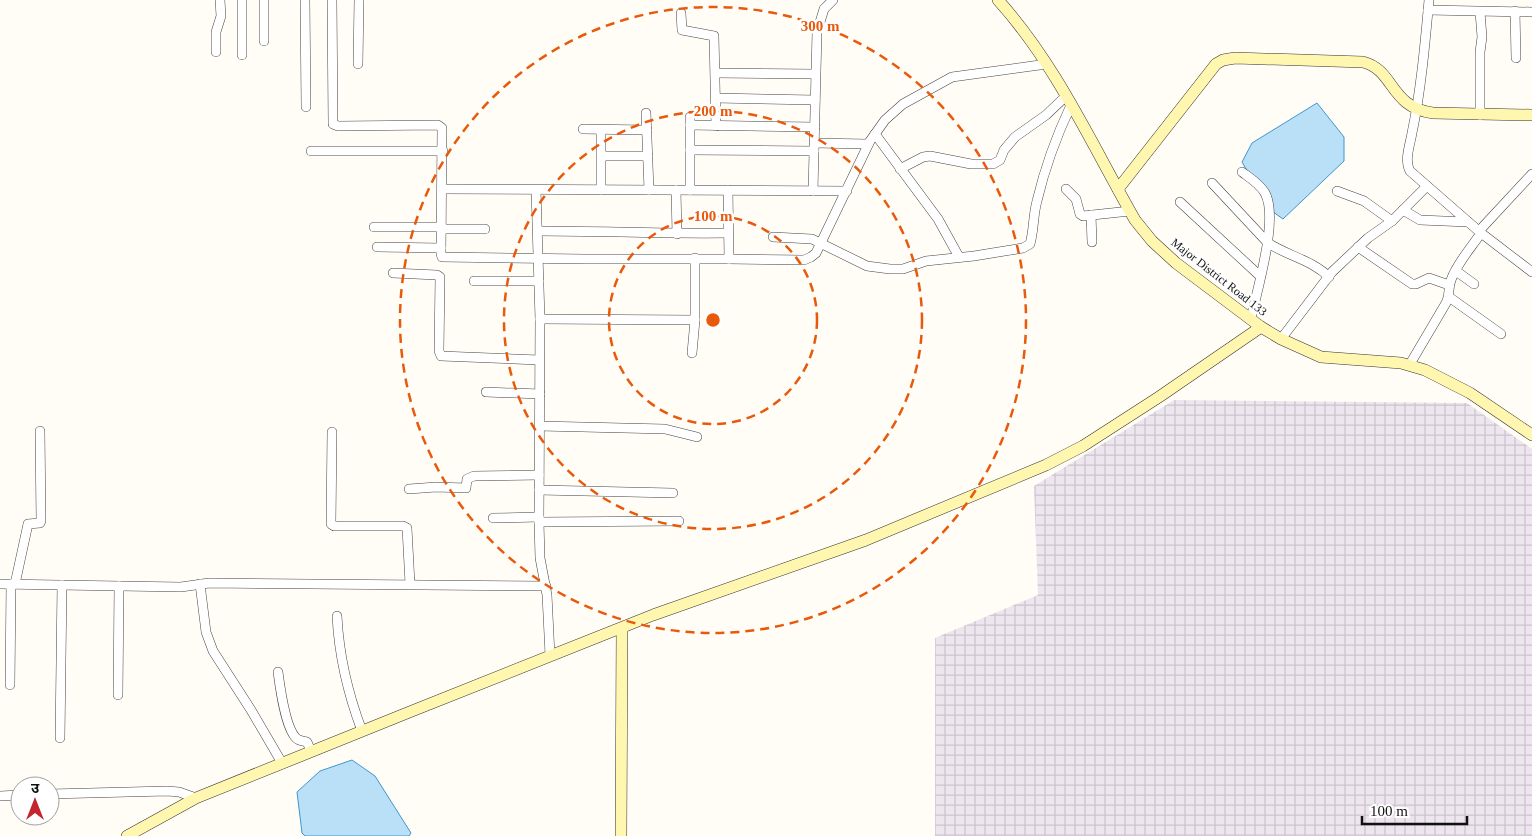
<svg xmlns="http://www.w3.org/2000/svg" width="1532" height="836" font-family="'Times New Roman','Noto Sans Devanagari',serif">
	<defs>
		<pattern id="industrial-grid" width="8" height="8" patternUnits="userSpaceOnUse" patternTransform="scale(1.25)"><rect width="8" height="8" fill="#eee6ef"/><path d="M0 4h8M4 0v8" fill="none" stroke="#cbc4cc"/></pattern>
	</defs>
	<rect width="100%" height="100%" fill="#fffdf5"/>
	<!-- industrial -->
	<path fill="url(#industrial-grid)" d="M1174,400l293,3 65,46v387h-597v-198l103,-43 -4,-109z"/>
	<!-- water -->
	<g fill="#b9e0f7" stroke="#3f96cf">
		<path d="M1317,103l27,34v24l-61,58 -14,-10 -27,-47 10,-19z"/>
		<path d="M352,760l23,16 36,57 -2,3h-104l-3,-3 -5,-41 23,-21z"/>
	</g>
	<g fill="none" stroke-linecap="round" stroke-linejoin="round">
		<defs>
			<g id="street">
				<path d="M242,0v55"/>
				<path d="M264,0v41"/>
				<path d="M305,0l1,107"/>
				<path d="M332,0l1,124 5,2 100,-1 4,3 -1,126 1,3 143,2h144l-1,-69"/>
				<path d="M1429,0c-4,44 -8,90 -17,133 -2,12 -8,27 -2,38l71,62 51,39"/>
				<path d="M1428,10l104,2"/>
				<path d="M1515,11l1,47"/>
				<path d="M1480,12l2,25 -2,15v63"/>
				<path d="M681,13l1,17 32,6 2,90"/>
				<path d="M216,52v-20l5,-16 -1,-16"/>
				<path d="M358,64l1,-64"/>
				<path d="M716,73l99,1"/>
				<path d="M716,98l99,2"/>
				<path d="M646,113l3,77"/>
				<path d="M690,117v73"/>
				<path d="M690,125l125,2"/>
				<path d="M583,129l64,1"/>
				<path d="M601,130v60"/>
				<path d="M875,134l63,85 21,38"/>
				<path d="M815,143l53,1"/>
				<path d="M690,150l124,1"/>
				<path d="M311,151h132"/>
				<path d="M602,156h46"/>
				<path d="M900,169l23,-12 7,-1 41,8h22l7,-4 4,-10 11,-13 31,-22 20,-19"/>
				<path d="M1242,172c8,6 18,12 23,21 14,26 -8,96 -14,126"/>
				<path d="M1212,183l56,60c20,13 44,17 61,34"/>
				<path d="M443,189l404,2"/>
				<path d="M1066,189l10,10 4,15 3,2 47,-5"/>
				<path d="M536,190l4,129 -1,203 1,36 7,37 3,60"/>
				<path d="M676,190l1,44"/>
				<path d="M813,191l4,-159 7,-23 9,-9"/>
				<path d="M1337,191l27,10 28,20 35,-35"/>
				<path d="M1180,202l80,74"/>
				<path d="M1403,210l17,10 48,2"/>
				<path d="M1091,215l1,27"/>
				<path d="M374,227h68"/>
				<path d="M442,229h43"/>
				<path d="M538,231c63,0 127,3 190,2"/>
				<path d="M1479,231l53,-57"/>
				<path d="M773,237l39,2 55,27 23,3h13l23,-8 48,-5 49,-8 7,-4c4,-14 3,-29 7,-43 8,-34 19,-64 34,-96"/>
				<path d="M377,247l64,1"/>
				<path d="M1358,247l54,37h4l13,-6 20,7"/>
				<path d="M729,259l75,1 7,-3 5,-4 54,-112 15,-21 18,-16 49,-27 95,-13"/>
				<path d="M1456,271l18,13"/>
				<path d="M393,273l44,2 3,2 -1,74 2,5 98,4"/>
				<path d="M474,281h65"/>
				<path d="M1449,297l52,37"/>
				<path d="M540,319l155,1"/>
				<path d="M1281,339l51,-67 36,-34 24,-17"/>
				<path d="M692,353l3,-33v-62"/>
				<path d="M1410,364l36,-61c4,-7 2,-15 5,-23 6,-17 20,-32 30,-47"/>
				<path d="M486,392l54,2"/>
				<path d="M540,426l125,3 32,8"/>
				<path d="M332,432l-1,92 3,2h69l4,2 3,56"/>
				<path d="M409,489l27,-2 30,1 1,-9 7,-3 65,-1"/>
				<path d="M539,490l134,3"/>
				<path d="M493,518l46,-1"/>
				<path d="M539,522l140,-1"/>
				<path d="M0,584l181,3 28,-4 337,3"/>
				<path d="M15,584l13,-60 12,-1 1,-2 -1,-90"/>
				<path d="M200,584l6,48 7,19 38,59 31,53"/>
				<path d="M337,616c2,40 11,78 25,115"/>
				<path d="M278,672c2,15 7,55 18,66 3,3 7,3 11,4l4,9"/>
				<path d="M10,685l1,-101"/>
				<path d="M118,695l1,-109"/>
				<path d="M60,738l2,-153"/>
				<path d="M50,794l117,-3 12,1 17,6"/>
				<path d="M0,796l20,-1"/>
			</g>
			<g id="secondary">
				<path d="M998,0c58,64 94,145 137,220l17,21 24,22 85,64 20,12 40,18 80,6 24,7 45,23 62,42"/>
				<path d="M1118,189l98,-125 7,-4 12,-2 128,4c32,8 26,45 70,51l99,2"/>
				<path d="M127,836l69,-38 216,-87 241,-96 213,-75 180,-75 37,-19 76,-49 102,-70"/>
				<path d="M621,836l1,-208"/>
			</g>
		</defs>
		<!-- street casing -->
		<use href="#street" stroke="#444" stroke-width="10"/>
		<!-- secondary casing -->
		<use href="#secondary" stroke="#333" stroke-width="12"/>
		<!-- street -->
		<use href="#street" stroke="#fff" stroke-width="9"/>
		<!-- secondary -->
		<use href="#secondary" stroke="#fff6b0" stroke-width="11"/>
	</g>
	<!-- distance rings -->
	<g fill="none" stroke="#e8590c" stroke-width="2.5" stroke-dasharray="9 6">
		<circle cx="713" cy="320" r="104"/>
		<circle cx="713" cy="320" r="209"/>
		<circle cx="713" cy="320" r="313"/>
	</g>
	<g text-anchor="middle" dominant-baseline="central" stroke-width="5" stroke-linejoin="round" paint-order="stroke">
		<!-- street labels -->
		<g font-size="12" fill="#111" stroke="#fff">
			<text transform="translate(1219 277) rotate(38)">Major District Road 133</text>
		</g>
	</g>
	<circle cx="713" cy="320" r="8" fill="#e8590c" stroke="#fff" stroke-width="2.5"/>
	<g font-size="15" text-anchor="middle" font-weight="bold" fill="#e8590c" stroke="#fff" stroke-width="5" stroke-linejoin="round" paint-order="stroke">
		<text x="820" y="31">300 m</text>
		<text x="713" y="116">200 m</text>
		<text x="713" y="221">100 m</text>
	</g>
	<!-- north arrow -->
	<g transform="translate(35 801)"><circle r="24" fill="#ffffff" stroke="#a0a0a0"/>
	<path d="M0-4L9 19L0 12L-9 19Z" fill="#c4262e"/>
	<text y="-8" font-size="14" font-weight="bold" text-anchor="middle" fill="#111111">उ</text>
	</g>
	<!-- scale -->
	<path d="M1362 816v8h105v-8" fill="none" stroke="#111111" stroke-width="2.5"/>
	<text x="1370" y="816" font-size="15" fill="#111111" stroke="#ffffff" stroke-width="4" paint-order="stroke">100 m</text>
</svg>
